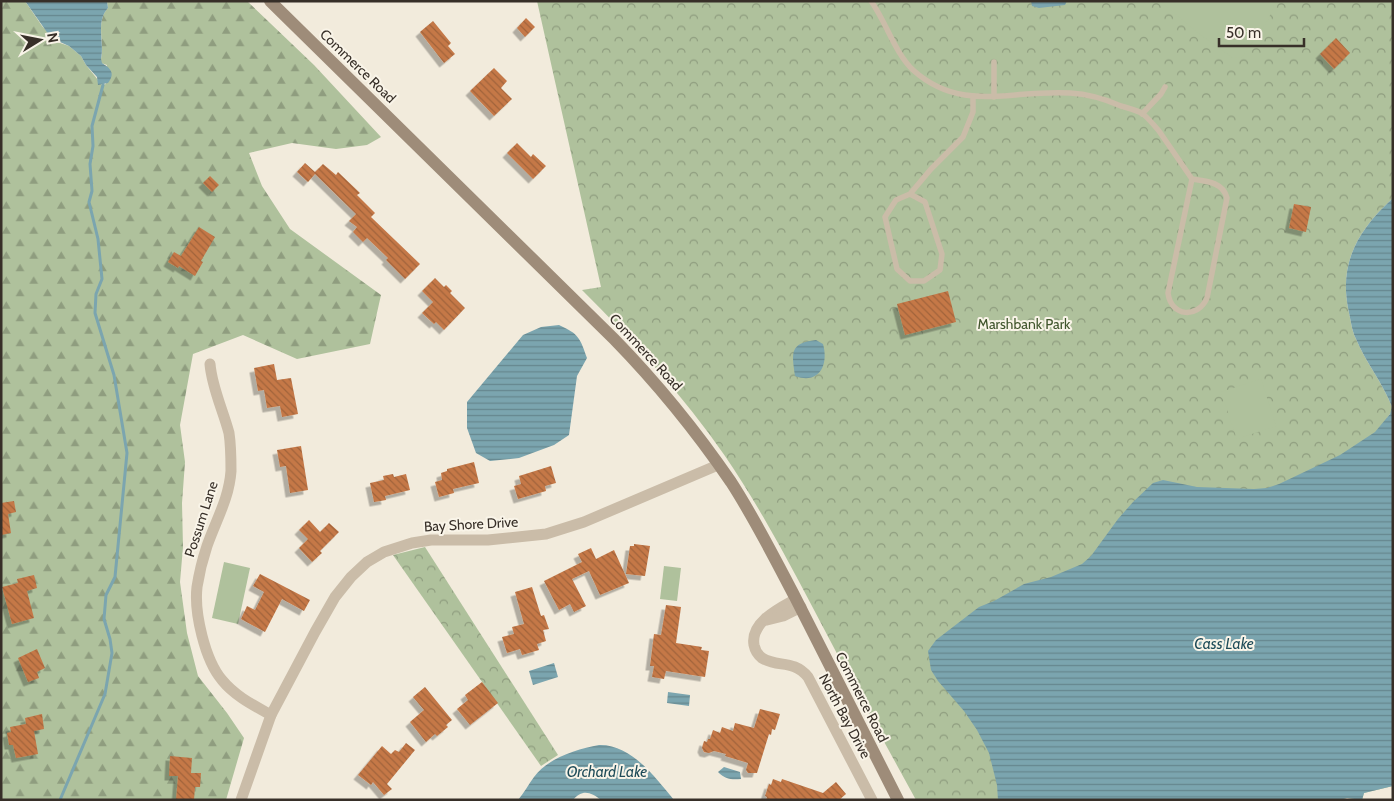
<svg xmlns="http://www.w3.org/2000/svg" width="1394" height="801" font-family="Cabin,sans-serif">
	<defs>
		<pattern id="forest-firs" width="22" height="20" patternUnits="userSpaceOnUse" patternTransform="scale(1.25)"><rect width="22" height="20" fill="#afc19c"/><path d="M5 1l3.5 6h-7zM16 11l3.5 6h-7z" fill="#8f9d7f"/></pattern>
		<pattern id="park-crowns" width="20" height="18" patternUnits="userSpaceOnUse" patternTransform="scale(1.25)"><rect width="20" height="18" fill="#afc19c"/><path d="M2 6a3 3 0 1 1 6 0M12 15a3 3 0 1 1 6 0" fill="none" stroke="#8f9d7f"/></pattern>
		<pattern id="water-rules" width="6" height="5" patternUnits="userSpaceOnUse" patternTransform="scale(1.25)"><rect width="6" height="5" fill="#7ba5af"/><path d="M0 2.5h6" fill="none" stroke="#66878e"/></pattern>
		<pattern id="building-back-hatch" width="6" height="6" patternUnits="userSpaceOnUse" patternTransform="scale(1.25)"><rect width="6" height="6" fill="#c57847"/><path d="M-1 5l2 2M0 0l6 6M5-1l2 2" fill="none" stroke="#a1633b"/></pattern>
		<filter id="shadow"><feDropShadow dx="-4.5" dy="4.5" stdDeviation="0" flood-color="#0004"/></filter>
	</defs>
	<rect width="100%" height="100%" fill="#f2ebdc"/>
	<!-- forest -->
	<path fill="url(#forest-firs)" d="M1,1h24l17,25 15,16 12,4 12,10 5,9 16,20 4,-1 1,-19 -6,-2v-4c4,-16 -6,-37 7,-51l-1,-7h140l67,64 67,72 -14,8 -31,4 -44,-6 -43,10 13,33 28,43 91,66 -11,49 -73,15 -54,-24 -50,19 -13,71 5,37 -3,41 1,44 -3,35 7,51 11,43 29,37 17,25 -18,62h-225z"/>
	<!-- park -->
	<g fill="url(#park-crowns)">
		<path d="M537,1h856v197c-36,33 -55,66 -44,115 2,9 3,18 7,26 10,24 27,44 36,68v4l-5,7 6,26v342l-29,7 -2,7 -15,-2 -7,2h-424c-28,-51 -56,-102 -83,-154 -34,-64 -67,-130 -108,-190 -42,-61 -91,-114 -143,-166l19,-3z"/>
		<path d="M425,547l133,208 -17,11 -148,-211z"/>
	</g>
	<!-- pitch -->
	<g fill="#afc19c">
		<path d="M1160,1h116l-8,19 -26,37 -9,1 -35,-25z"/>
		<path d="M1261,379l15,47 -39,13 -16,-47z"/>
		<path d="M224,562l26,6 -12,56 -26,-6z"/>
		<path d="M664,566l17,2 -4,33 -17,-2z"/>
	</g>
	<!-- water -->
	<g fill="url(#water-rules)">
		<path d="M25,1h82l1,7c-13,14 -3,35 -7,51l1,4c8,5 14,10 6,20l-10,2 -1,-8 -11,-12 -5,-9 -12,-10 -18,-8z"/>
		<path d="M1031,1h36l-2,4 -26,3 -7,-2z"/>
		<path d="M1393,198v588l-29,7 -2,7 -15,-2 -7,2h-342l-1,-15 -8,-32 -12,-23 -13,-19 -26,-30 -7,-11 -3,-19 8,-11 43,-33 15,-6 30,-17 27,-7 31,-13 9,-8 27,-37 15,-17 20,-19 10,-3 34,7 57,2 13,-1 12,-4 61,-29 35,-23 15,-18 2,-7c-9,-24 -26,-44 -36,-68 -4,-8 -5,-17 -7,-26 -11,-49 8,-82 44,-115z"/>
		<path d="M559,325c20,9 21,13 28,33l-10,18 -8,59 -15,10 -35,13 -29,3 -14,-8 -9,-25v-26l56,-67 18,-8z"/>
		<path d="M816,340l7,4c6,21 -4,41 -28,32 -3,-23 -6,-33 21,-36z"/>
		<path d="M554,663l4,14 -25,8 -4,-14z"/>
		<path d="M668,692l22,3 -1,11 -22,-3z"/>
		<path d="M599,745c32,-1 56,32 75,55h-73c-10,-8 -19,-11 -28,0h-55c6,-7 10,-15 16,-23 14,-19 43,-28 65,-32z"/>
		<path d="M724,767l16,5 1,7c-10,1 -16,0 -23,-7z"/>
	</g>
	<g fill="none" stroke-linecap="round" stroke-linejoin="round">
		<!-- stream -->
		<path stroke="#7ba5af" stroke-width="3" d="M60,800l45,-106 7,-41 -2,-14 -6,-20 2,-24 9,-18 12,-124 -13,-78 -19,-62 1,-19 6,-15 -4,-40 -9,-37 3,-11 -2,-27 3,-18 -1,-20 11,-41"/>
	</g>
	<!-- building -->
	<g fill="url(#building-back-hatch)" filter="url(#shadow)">
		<path d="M526,18l9,9 -10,10 -8,-9z"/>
		<path d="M433,21l18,22 -3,3 7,8 -11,9 -24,-31z"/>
		<path d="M1336,38l14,15 -16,16 -14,-15z"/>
		<path d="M494,68l13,13 -6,7 11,11 -18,17 -24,-25z"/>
		<path d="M517,143l14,14 2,-3 13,12 -13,13 -26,-26z"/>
		<path d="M305,163l10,9 8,-8 13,11 2,-3 22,21 -3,2 18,18 -4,4 49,47 -15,15 -19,-19 2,-2 -21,-20 -4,4 -10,-10 4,-5 -8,-6 7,-7 -41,-40 -7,8 -11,-10z"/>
		<path d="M210,176l9,9 -7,7 -9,-9z"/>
		<path d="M1294,204l17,3 -5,25 -17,-4z"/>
		<path d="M199,227l16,10 -14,24 2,1 -8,14 -16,-10 -1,2 -10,-6 6,-10 7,4z"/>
		<path d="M435,278l9,9 2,-2 6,6 -2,2 15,15 -21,22 -8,-8 -2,2 -12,-11 11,-11 -11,-11z"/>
		<path d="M948,291l8,31 -51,13 -8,-31z"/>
		<path d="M274,364l3,16 14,-2 7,36 -16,3 -2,-11 -13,2 -3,-18 -6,1 -4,-23z"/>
		<path d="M301,446l7,44 -18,3 -4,-27 -6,1 -3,-17z"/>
		<path d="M474,462l5,21 -26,6 1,4 -15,4 -4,-15 7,-2 -1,-7 6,-2v-2z"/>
		<path d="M551,466l5,17 -11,3 1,5 -28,8 -4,-13 7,-2 -2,-8z"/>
		<path d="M393,474l1,3 12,-3 4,16 -25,6 1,4 -12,2 -4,-19 14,-3 -1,-4z"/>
		<path d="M14,501l2,11 -8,2 3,19 -10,2v-32z"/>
		<path d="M309,520l11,12 9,-9 10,9 -19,19 2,2 -10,9 -13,-14 9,-9 -9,-9z"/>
		<path d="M634,544l16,2 -5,30 -19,-2 4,-28h4z"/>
		<path d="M591,548l5,11 18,-9 15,33 -29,12 -11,-24 -17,8 14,27 -12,6 -4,-8 -11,6 -15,-29 38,-19 -4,-8z"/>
		<path d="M260,574l50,26 -6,11 -22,-12 -17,33 -24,-13 6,-13 8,4 9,-18 -11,-6z"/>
		<path d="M34,575l3,13 -10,3 7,27 -22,6 -10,-37 16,-4 -1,-4z"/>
		<path d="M532,587l9,29 3,-1 5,14 -6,1 3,11 -9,3 2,6 -17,5 -2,-6 -13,4 -5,-16 12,-3 -2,-7 12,-3 -9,-32z"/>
		<path d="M666,605l15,2 -5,36 26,4 -1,3 8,1 -4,26 -39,-6 -2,8 -12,-2 2,-11h-4l4,-32 7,1z"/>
		<path d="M37,649l8,19 -8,4 2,6 -11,4 -10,-24z"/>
		<path d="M482,682l16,21 -28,22 -13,-16 11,-9 -3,-5z"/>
		<path d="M425,687l27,33 -6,5 2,2 -11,9 -2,-2 -9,8 -16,-20 14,-12 -11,-13z"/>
		<path d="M760,709l20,5 -5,16 -3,-1 -1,6 -2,-1 -12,39h-9l-2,-3 2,-7 -23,-7 1,-2 -12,-3 -5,2 -5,-1 -2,-4 2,-7 3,1 1,-3h2l3,-9 7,3 2,-6 11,4 2,-8 19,5z"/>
		<path d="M42,714l2,15 -10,2 4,23 -22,4 -3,-13h-4l-2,-12 4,-1 -1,-5 16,-3 -1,-6z"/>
		<path d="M406,743l9,7 -28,34 5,5 -8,6 -11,-13 -2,3 -13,-10 24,-29 9,8 4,-4 4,2z"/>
		<path d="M170,756l22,2 -1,15h10l-1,14h-5l-1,13h-18l2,-24h-9z"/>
		<path d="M773,779l8,3 1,-3 41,14 13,-11 10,12 -7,6h-73l1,-3 -2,-1 4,-12 2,1z"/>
	</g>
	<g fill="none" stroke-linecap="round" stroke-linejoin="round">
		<!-- service -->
		<g stroke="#cabca8" stroke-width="5.5">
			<path d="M871,1c15,21 24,52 42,69 49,44 99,19 157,23 18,1 35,6 51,13 7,2 16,4 22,8 6,5 11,11 16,17l33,48 -24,114c3,24 30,26 39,5l20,-100c-4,-16 -21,-17 -35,-19"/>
			<path d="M994,97v-35"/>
			<path d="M1142,114l19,-20 4,-7"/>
			<path d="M910,194l15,8 17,52 -2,16 -16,11h-14l-13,-12 -12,-52 11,-17 14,-6 21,-25 32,-32 10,-25v-16"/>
		</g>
		<!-- minor -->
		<g stroke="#cabca8" stroke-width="11">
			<path d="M210,364c2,24 13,46 19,69 2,13 2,25 2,38 -2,28 -15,49 -24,75 -4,12 -8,28 -10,41 -3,26 8,73 25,93 13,16 31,25 49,35"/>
			<path d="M796,599c-16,9 -46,23 -42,46 1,5 4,10 8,13 16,10 31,1 46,19l64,123"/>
			<path d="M767,620l16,-4 18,-9"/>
			<path d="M241,800l30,-85 44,-83 20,-35 16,-20 16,-15 17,-10 28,-9 19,-3h57l58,-6 38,-12 134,-57"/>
		</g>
		<!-- secondary -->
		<path stroke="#9e8c79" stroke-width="12" d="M270,1l344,338c43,44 82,92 117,143 24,37 44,77 64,115 35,68 68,135 103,203"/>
	</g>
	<g text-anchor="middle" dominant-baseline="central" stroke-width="4" stroke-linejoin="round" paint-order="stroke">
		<!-- street labels -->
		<g font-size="14" fill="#372f28" stroke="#f9f4e8">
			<text transform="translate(358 66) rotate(44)">Commerce Road</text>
			<text transform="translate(646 352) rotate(47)">Commerce Road</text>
			<text transform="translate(201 519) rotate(-72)">Possum Lane</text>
			<text transform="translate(471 524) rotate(-3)">Bay Shore Drive</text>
			<text transform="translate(862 697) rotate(63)">Commerce Road</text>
			<text transform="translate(845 716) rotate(62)">North Bay Drive</text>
		</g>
		<!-- park labels -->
		<g font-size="14" fill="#40552c" stroke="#f9f4e8">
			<text x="1024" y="324">Marshbank Park</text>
		</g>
		<!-- water labels -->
		<g font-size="15" font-style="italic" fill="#1e4b58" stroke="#f9f4e8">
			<text x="1224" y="644">Cass Lake</text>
			<text x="607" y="772">Orchard Lake</text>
		</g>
	</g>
	<!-- border -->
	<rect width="1394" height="801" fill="none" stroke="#372f28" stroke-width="5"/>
	<!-- north arrow -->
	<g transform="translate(40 40) rotate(80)" stroke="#f9f4e8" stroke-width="4" paint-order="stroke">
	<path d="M0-4L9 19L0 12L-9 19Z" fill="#372f28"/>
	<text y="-8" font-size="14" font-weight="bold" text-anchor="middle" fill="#372f28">N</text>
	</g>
	<!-- scale -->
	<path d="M1219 38v8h85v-8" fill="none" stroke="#372f28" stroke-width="2.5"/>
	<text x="1226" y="38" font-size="15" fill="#372f28" stroke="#f9f4e8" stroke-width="4" paint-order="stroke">50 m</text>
</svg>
